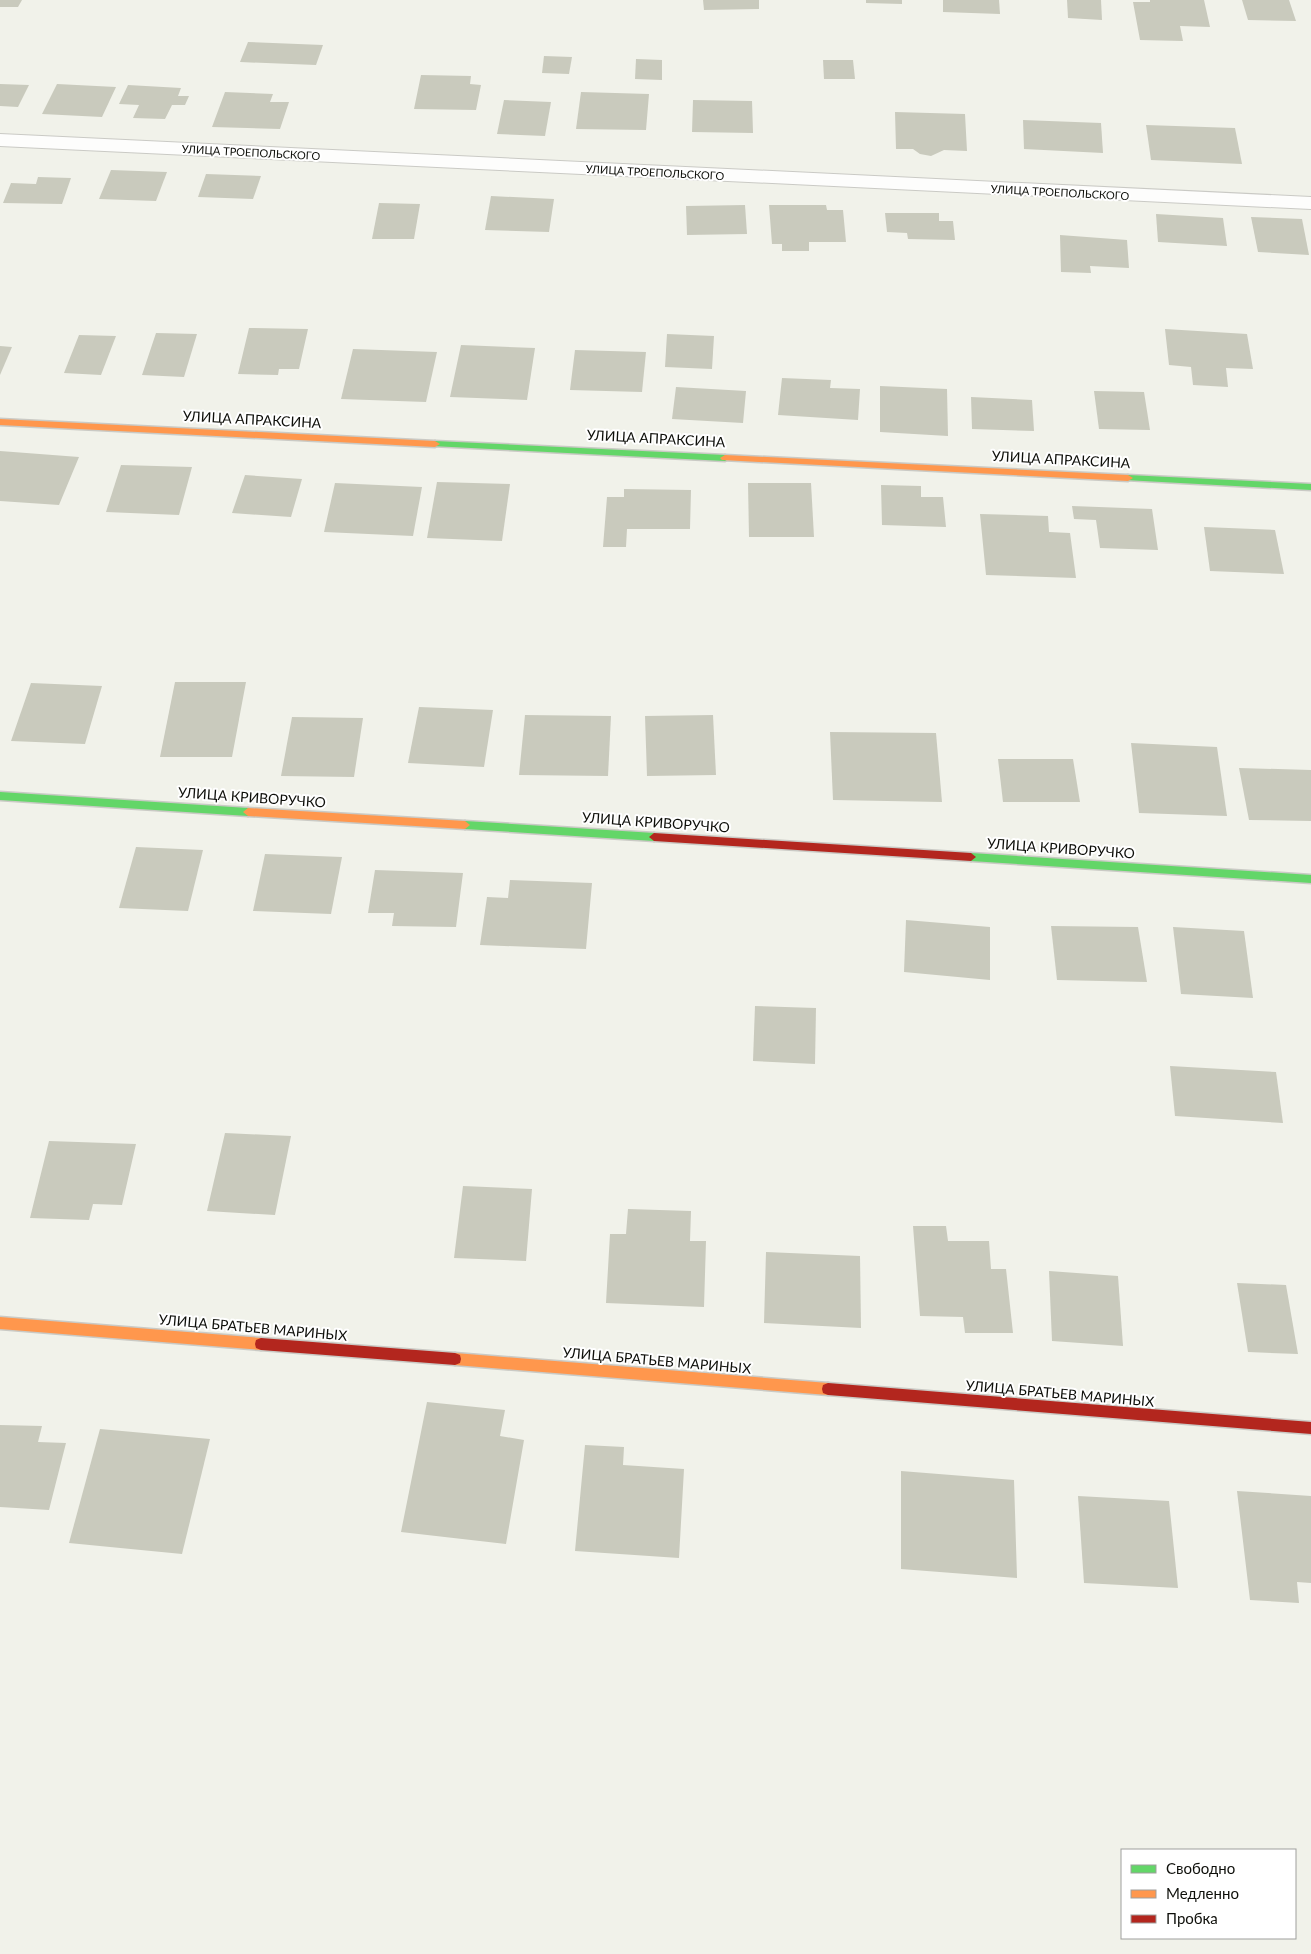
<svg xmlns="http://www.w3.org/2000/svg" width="1311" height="1954" font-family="Lato,sans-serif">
	<rect width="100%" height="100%" fill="#f1f2ea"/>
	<!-- building -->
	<g fill="#c9cabd">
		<path d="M0,0h22l-4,7h-18z"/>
		<path d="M703,0h56v9l-55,1z"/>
		<path d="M866,0h36v4l-36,-1z"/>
		<path d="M943,0h56l1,14 -57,-2z"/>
		<path d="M1067,0h34l1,20 -34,-2z"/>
		<path d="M1150,0h54l6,27 -30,-1 3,15 -43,-1 -7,-38h17z"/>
		<path d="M1242,0h47l7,21 -48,-1z"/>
		<path d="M248,42l75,3 -7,20 -76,-3z"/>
		<path d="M544,56l28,1 -3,17 -27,-1z"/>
		<path d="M636,59l26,1v20l-27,-1z"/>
		<path d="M823,60h30l2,19h-31z"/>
		<path d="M421,75l50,1 -1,8 11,1 -5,25 -62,-1z"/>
		<path d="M0,84l29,1 -11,22 -18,-1z"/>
		<path d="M57,84l59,3 -14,30 -60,-3z"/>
		<path d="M128,85l53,3 -3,8h11l-4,9h-13l-7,14 -32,-1 6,-13 -20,-1z"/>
		<path d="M225,92l48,2 -3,8h19l-9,27 -68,-2z"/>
		<path d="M581,92l68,2 -3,36 -70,-1z"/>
		<path d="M504,100l47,2 -6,34 -48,-2z"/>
		<path d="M693,100l59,1 1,32 -61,-1z"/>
		<path d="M895,112l70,2 2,37 -23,-1 -13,6 -11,-2 -7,-5h-17z"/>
		<path d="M1023,120l78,3 2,30 -79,-4z"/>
		<path d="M1146,125l89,3 7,36 -91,-4z"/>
		<path d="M111,170l56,2 -11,29 -57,-2z"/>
		<path d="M206,174l55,2 -8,23 -55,-2z"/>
		<path d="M38,177l33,1 -9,26 -59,-1 8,-20 25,1z"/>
		<path d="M491,196l63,3 -5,33 -64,-2z"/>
		<path d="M379,203l41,1 -6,35h-42z"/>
		<path d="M745,205l2,29 -60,1 -1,-29z"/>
		<path d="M769,205h57l1,5h16l3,32h-37v9h-27v-7h-10z"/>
		<path d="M885,213h54v8h14l2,19 -47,-1 -1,-6 -20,-1z"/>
		<path d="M1156,214l67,4 4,28 -69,-4z"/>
		<path d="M1251,217l51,2 7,36 -51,-3z"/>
		<path d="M1060,235l67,5 2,28 -39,-2 1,7 -30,-1z"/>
		<path d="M249,328l59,1 -9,40h-20l-1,6 -40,-1z"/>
		<path d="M1165,329l82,5 6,35 -27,-1 2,19 -35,-2 -2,-18 -22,-2z"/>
		<path d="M156,333l41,1 -13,43 -42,-2z"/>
		<path d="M667,334l47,2 -2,33 -47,-2z"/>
		<path d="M79,335l37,1 -15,39 -37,-2z"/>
		<path d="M461,345l74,3 -8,52 -77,-3z"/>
		<path d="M0,346l12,1 -12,28z"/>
		<path d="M353,349l84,3 -11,50 -85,-3z"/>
		<path d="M575,350l71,2 -4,40 -72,-2z"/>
		<path d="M782,378l49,2 -1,8 30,1 -2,31 -80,-5z"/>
		<path d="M880,386l67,3 1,47 -68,-4z"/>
		<path d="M676,387l70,4 -3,32 -71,-4z"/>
		<path d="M1094,391l50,1 6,38 -51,-1z"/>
		<path d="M971,397l61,3 2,31 -62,-2z"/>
		<path d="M0,451l79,6 -20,48 -59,-4z"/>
		<path d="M121,465l71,2 -13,48 -73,-3z"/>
		<path d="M245,475l57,4 -11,38 -59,-4z"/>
		<path d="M437,482l73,2 -8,57 -75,-3z"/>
		<path d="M335,483l87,4 -9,49 -89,-4z"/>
		<path d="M748,483h63l3,54h-65z"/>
		<path d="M881,485l40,1v11h22l3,30 -64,-2z"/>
		<path d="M624,489l67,1 -1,39h-63l-1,18h-23l4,-50h17z"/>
		<path d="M1072,506l80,3 6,41 -58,-2 -4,-28 -22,-1z"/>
		<path d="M980,514l68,2 1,16 21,1 6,45 -90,-3z"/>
		<path d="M1204,527l71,3 9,44 -74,-3z"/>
		<path d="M175,682h71l-14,75h-72z"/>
		<path d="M31,683l71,3 -17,58 -74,-3z"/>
		<path d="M419,707l74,3 -9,57 -76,-4z"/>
		<path d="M525,715l86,1 -3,60 -89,-1z"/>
		<path d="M713,715l3,60 -69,1 -2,-60z"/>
		<path d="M292,717l71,1 -9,59 -73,-1z"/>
		<path d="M830,732l106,1 6,69 -109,-2z"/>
		<path d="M1131,743l86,4 10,69 -88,-3z"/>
		<path d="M998,759h75l7,43h-77z"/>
		<path d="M1239,768l72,2v51l-62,-1z"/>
		<path d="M136,847l67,3 -15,61 -69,-3z"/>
		<path d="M265,854l77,3 -11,57 -78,-3z"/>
		<path d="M375,870l88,3 -7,54 -64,-1 2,-13h-26z"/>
		<path d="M510,880l82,3 -6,66 -106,-4 7,-48 21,1z"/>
		<path d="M906,920l84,7v53l-86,-8z"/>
		<path d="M1051,926l87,1 9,55 -90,-2z"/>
		<path d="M1173,927l71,4 9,67 -72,-4z"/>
		<path d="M755,1006l61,2 -1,56 -62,-3z"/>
		<path d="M1170,1066l106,6 7,51 -108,-7z"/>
		<path d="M225,1133l66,3 -16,79 -68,-4z"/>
		<path d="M49,1141l87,3 -14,61 -29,-1 -4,16 -59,-2z"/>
		<path d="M463,1186l69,3 -6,72 -72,-3z"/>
		<path d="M628,1209l63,2 -1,30h16l-2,66 -98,-4 4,-69h16z"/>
		<path d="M913,1226h33l2,15h41l2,28h15l7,64h-48l-2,-16 -43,-1z"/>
		<path d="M766,1252l94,4 1,72 -97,-5z"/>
		<path d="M1049,1271l69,5 5,70 -71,-5z"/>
		<path d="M1237,1283l49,2 12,69 -50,-2z"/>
		<path d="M427,1402l78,8 -5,26 24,4 -18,104 -105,-12z"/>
		<path d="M0,1425l42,1 -4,16 28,1 -17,67 -49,-3z"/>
		<path d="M100,1429l110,10 -28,115 -113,-11z"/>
		<path d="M585,1445l39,2 -1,18 61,4 -5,89 -104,-7z"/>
		<path d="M901,1471l113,9 3,98 -116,-9z"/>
		<path d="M1237,1491l74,5v87l-14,-1 2,21 -49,-3z"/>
		<path d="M1078,1496l91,5 9,87 -94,-5z"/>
	</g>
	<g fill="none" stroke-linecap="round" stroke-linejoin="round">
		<defs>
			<path id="street" d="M0,134l1311,63v12l-1311,-63z"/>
			<g id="fast">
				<path d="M435,441l290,14 5,3 -5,3 -293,-15 -2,-2z"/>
				<path d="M1128,475l183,9v6l-186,-10v-4z"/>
				<path d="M0,792l248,16 5,4 -5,4 -248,-16z"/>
				<path d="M465,821l189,12 5,4 -5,4 -189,-12 -5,-4z"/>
				<path d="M971,853l340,22v8l-340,-22 -5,-4z"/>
			</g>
			<g id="slow">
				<path d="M0,419l435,22 5,3 -5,3 -435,-22z"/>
				<path d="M725,455l403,20 5,3 -5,3 -406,-21 -2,-2z"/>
				<path d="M248,808l217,13 5,4 -5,4 -217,-13 -5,-4z"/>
				<path d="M0,1317l261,21 5,2 1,4 -1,4 -5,2 -261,-21z"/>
				<path d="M455,1353l373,30 5,2 1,4 -1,4 -5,2 -373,-30 -5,-2 -1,-4 1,-4z"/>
			</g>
			<g id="jam">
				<path d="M654,833l317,20 5,4 -5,4 -317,-20 -5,-4z"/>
				<path d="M261,1338l194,15 5,2 1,4 -1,4 -5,2 -194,-15 -5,-2 -1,-4 1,-4z"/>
				<path d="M828,1383l483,39v12l-483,-39 -5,-2 -1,-4 1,-4z"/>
			</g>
		</defs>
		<!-- street casing -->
		<use href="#street" stroke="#cacac5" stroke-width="2"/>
		<!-- fast casing -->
		<use href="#fast" stroke="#cacac5" stroke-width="3"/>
		<!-- slow casing -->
		<use href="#slow" stroke="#cacac5" stroke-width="3"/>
		<!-- jam casing -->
		<use href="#jam" stroke="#cacac5" stroke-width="3"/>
		<!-- street -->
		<use href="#street" fill="#fdfdfc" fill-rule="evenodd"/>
		<!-- fast -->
		<use href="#fast" fill="#63d668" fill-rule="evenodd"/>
		<!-- slow -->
		<use href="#slow" fill="#ff974d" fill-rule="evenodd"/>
		<!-- jam -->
		<use href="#jam" fill="#b3261e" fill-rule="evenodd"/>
	</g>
	<g text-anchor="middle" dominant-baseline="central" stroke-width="4" stroke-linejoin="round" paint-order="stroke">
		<!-- far-street labels -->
		<g font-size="11" fill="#0e0f0a" stroke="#fff">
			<text transform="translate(251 152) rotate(3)">УЛИЦА ТРОЕПОЛЬСКОГО</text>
			<text transform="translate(655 172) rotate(3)">УЛИЦА ТРОЕПОЛЬСКОГО</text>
			<text transform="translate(1060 192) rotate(3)">УЛИЦА ТРОЕПОЛЬСКОГО</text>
		</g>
		<!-- street labels -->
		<g font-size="14" fill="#0e0f0a" stroke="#fff">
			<text transform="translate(252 419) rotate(3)">УЛИЦА АПРАКСИНА</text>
			<text transform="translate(656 438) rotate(3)">УЛИЦА АПРАКСИНА</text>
			<text transform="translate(1061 459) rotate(3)">УЛИЦА АПРАКСИНА</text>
			<text transform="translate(252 797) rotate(4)">УЛИЦА КРИВОРУЧКО</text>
			<text transform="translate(656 822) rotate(4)">УЛИЦА КРИВОРУЧКО</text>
			<text transform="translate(1061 848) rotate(4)">УЛИЦА КРИВОРУЧКО</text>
			<text transform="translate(253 1327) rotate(5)">УЛИЦА БРАТЬЕВ МАРИНЫХ</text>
			<text transform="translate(657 1360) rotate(5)">УЛИЦА БРАТЬЕВ МАРИНЫХ</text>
			<text transform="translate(1060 1393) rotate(5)">УЛИЦА БРАТЬЕВ МАРИНЫХ</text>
		</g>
	</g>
	<!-- legend -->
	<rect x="1121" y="1849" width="175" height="90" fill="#ffffff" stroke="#9f9f9d"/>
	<rect x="1131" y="1865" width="25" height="8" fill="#63d668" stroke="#9f9f9d"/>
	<text x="1166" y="1874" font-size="15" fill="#0e0f0a">Свободно</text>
	<rect x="1131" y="1890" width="25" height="8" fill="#ff974d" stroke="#9f9f9d"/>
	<text x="1166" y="1899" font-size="15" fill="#0e0f0a">Медленно</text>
	<rect x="1131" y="1915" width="25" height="8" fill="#b3261e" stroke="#9f9f9d"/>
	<text x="1166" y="1924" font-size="15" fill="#0e0f0a">Пробка</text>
</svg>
